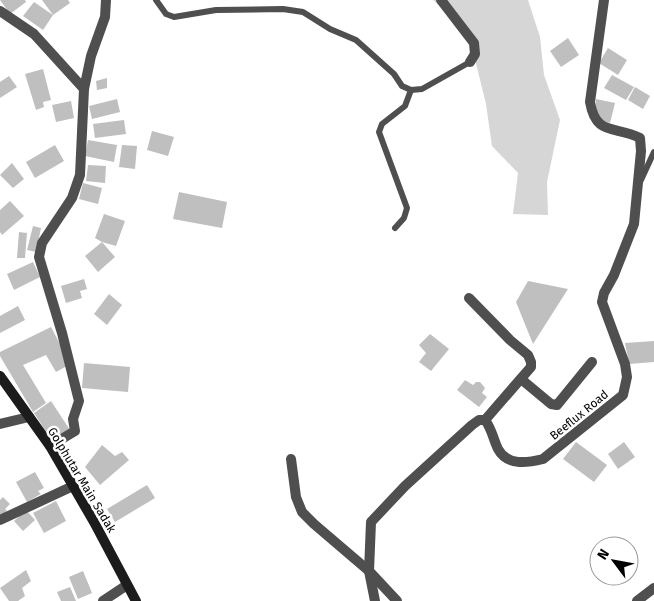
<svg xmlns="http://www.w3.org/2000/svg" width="654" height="601" font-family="'Fira Sans',sans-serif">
	<rect width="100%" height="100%" fill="#fff"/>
	<!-- green -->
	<path fill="#d6d6d6" d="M433,0h95l12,37 4,38 16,45 -13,62 1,33 -35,-1 5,-41 -26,-27 -6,-42 -18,-73z"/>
	<!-- building -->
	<g fill="#bfbfbf">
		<path d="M0,0h25l1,2 -16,12z"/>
		<path d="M42,0h26l2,3 -17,12z"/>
		<path d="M34,2l19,13 -10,15 -20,-14z"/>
		<path d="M568,38l11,17 -18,12 -11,-16z"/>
		<path d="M608,48l19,12 -9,15 -19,-12z"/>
		<path d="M43,69l8,31 -8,2 1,5 -8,3 -11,-36z"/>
		<path d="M612,75l22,12 -8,13 -22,-12z"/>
		<path d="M9,76l8,11 -17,11v-16z"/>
		<path d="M107,78v10l-10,2 -1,-9z"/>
		<path d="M635,87l15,9 -7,13 -15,-9z"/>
		<path d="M117,99l3,13 -28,7 -3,-13z"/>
		<path d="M596,99l19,4 -5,20 -14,-5z"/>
		<path d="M71,101l3,17 -18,4 -4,-17z"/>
		<path d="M124,120l2,14 -31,4 -2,-14z"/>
		<path d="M152,131l22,6 -6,19 -21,-6z"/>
		<path d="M88,140l29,5 -3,17 -29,-6z"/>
		<path d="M55,145l9,16 -29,17 -9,-16z"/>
		<path d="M122,145l15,1 -2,23 -16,-2z"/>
		<path d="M12,163l12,16 -11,9 -13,-13z"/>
		<path d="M88,165l18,1 -1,17 -19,-2z"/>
		<path d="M83,183l19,5 -4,16 -19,-5z"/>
		<path d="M179,192l48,10 -5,26 -49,-9z"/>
		<path d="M10,201l14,15 -22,19 -2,-3v-22z"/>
		<path d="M104,214l21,7 -9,25 -14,-4 13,15 -17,15 -13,-16 17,-14 -7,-4z"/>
		<path d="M33,226l8,2 -5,24 -9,-2z"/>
		<path d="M19,232l8,1 -2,25h-8z"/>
		<path d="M33,262l7,15 -26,13 -7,-16z"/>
		<path d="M84,279l3,10 -7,2 2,7 -16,5 -5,-17z"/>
		<path d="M528,281l40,8 -35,55 -17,-42z"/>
		<path d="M109,294l13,11 -15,20 -13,-11z"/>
		<path d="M18,306l7,14 -25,13v-17z"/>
		<path d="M51,327l10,19 6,20 -11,6 -10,-17 -23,10 23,38 -13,9 -33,-56v-4z"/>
		<path d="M430,334l19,15 -18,22 -12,-9 7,-9 -7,-8z"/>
		<path d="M654,341v21l-25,2 -4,-21z"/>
		<path d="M84,363l46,4 -2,25 -46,-4z"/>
		<path d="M465,380l8,5 3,-3h4l5,6 -3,5 5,4 -8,10 -22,-17z"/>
		<path d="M51,401l19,29 -19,9 -17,-26z"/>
		<path d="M576,442l31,23 -13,17 -31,-23z"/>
		<path d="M624,442l11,15 -17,12 -10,-15z"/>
		<path d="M102,445l13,11 7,-4 7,8 -29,25 -15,-18z"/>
		<path d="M35,472l9,16 -6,3 3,3 -14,8 -11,-20z"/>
		<path d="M147,485l8,13 -40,24 -8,-13z"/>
		<path d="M3,497l7,7 -5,5 2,2 -7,6v-17z"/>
		<path d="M56,501l10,20 -22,12 -11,-20z"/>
		<path d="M26,510l9,10 -12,11 -9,-10z"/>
		<path d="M26,570l5,11 -9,7 3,8 -7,5h-9l-9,-13z"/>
		<path d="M83,571l9,22 -14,6 -9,-22z"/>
		<path d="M70,587l6,14h-15l-4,-9z"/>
	</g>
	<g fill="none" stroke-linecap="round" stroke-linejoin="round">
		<!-- lane -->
		<g stroke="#4f4f4f" stroke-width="6">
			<path d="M156,0l10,14 8,3 42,-7 67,-1 20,3 27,17 26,11 38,34 8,12 9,4 11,-1 48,-27"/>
			<path d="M641,180l13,-28"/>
			<path d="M395,228l9,-10 3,-10 -28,-76 3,-8 23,-18 6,-16"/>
		</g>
		<!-- street -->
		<g stroke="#4f4f4f" stroke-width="10">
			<path d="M441,0l33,43 1,11 -5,8"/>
			<path d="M0,11l34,23 50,55"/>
			<path d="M469,298l41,42 18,15 3,7v5l-46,53"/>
			<path d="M521,379l30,25 6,1 35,-43"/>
			<path d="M0,424l29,-7"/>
			<path d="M50,446l25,-15 -2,-12 6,-18 -17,-68 -23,-76 3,-14 30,-45 8,-23 4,-86 7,-33 14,-39 1,-17"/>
			<path d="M291,459l5,38 6,15 12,12 55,47 28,30"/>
			<path d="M0,520l73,-34"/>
			<path d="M103,601l24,-16"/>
			<path d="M375,601l-6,-30 2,-49 34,-36 67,-61 7,-5h6c7,9 8,19 13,29 9,17 29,14 45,10l80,-64 4,-18 -2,-13 -23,-62 2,-9 10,-18 20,-51 7,-73 -1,-13c-25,-13 -44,-1 -50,-36l14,-102"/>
			<path d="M637,601l17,-13"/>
		</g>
		<!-- secondary -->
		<path stroke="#1c1c1c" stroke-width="10" d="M0,376l50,70 44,76 42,79"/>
	</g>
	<g text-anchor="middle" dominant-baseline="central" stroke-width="5" stroke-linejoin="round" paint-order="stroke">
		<!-- street labels -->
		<g font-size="12" fill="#000" stroke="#fff">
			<text transform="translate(579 415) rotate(-39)">Beeflux Road</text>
			<text transform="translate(82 480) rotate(59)">Golphutar Main Sadak</text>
		</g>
	</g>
	<!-- north arrow -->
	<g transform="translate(614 561) rotate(302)"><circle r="24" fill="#ffffff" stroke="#999999"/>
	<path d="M0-4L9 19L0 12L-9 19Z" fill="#000000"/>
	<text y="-8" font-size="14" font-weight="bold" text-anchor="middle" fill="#000000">N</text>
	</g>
</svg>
